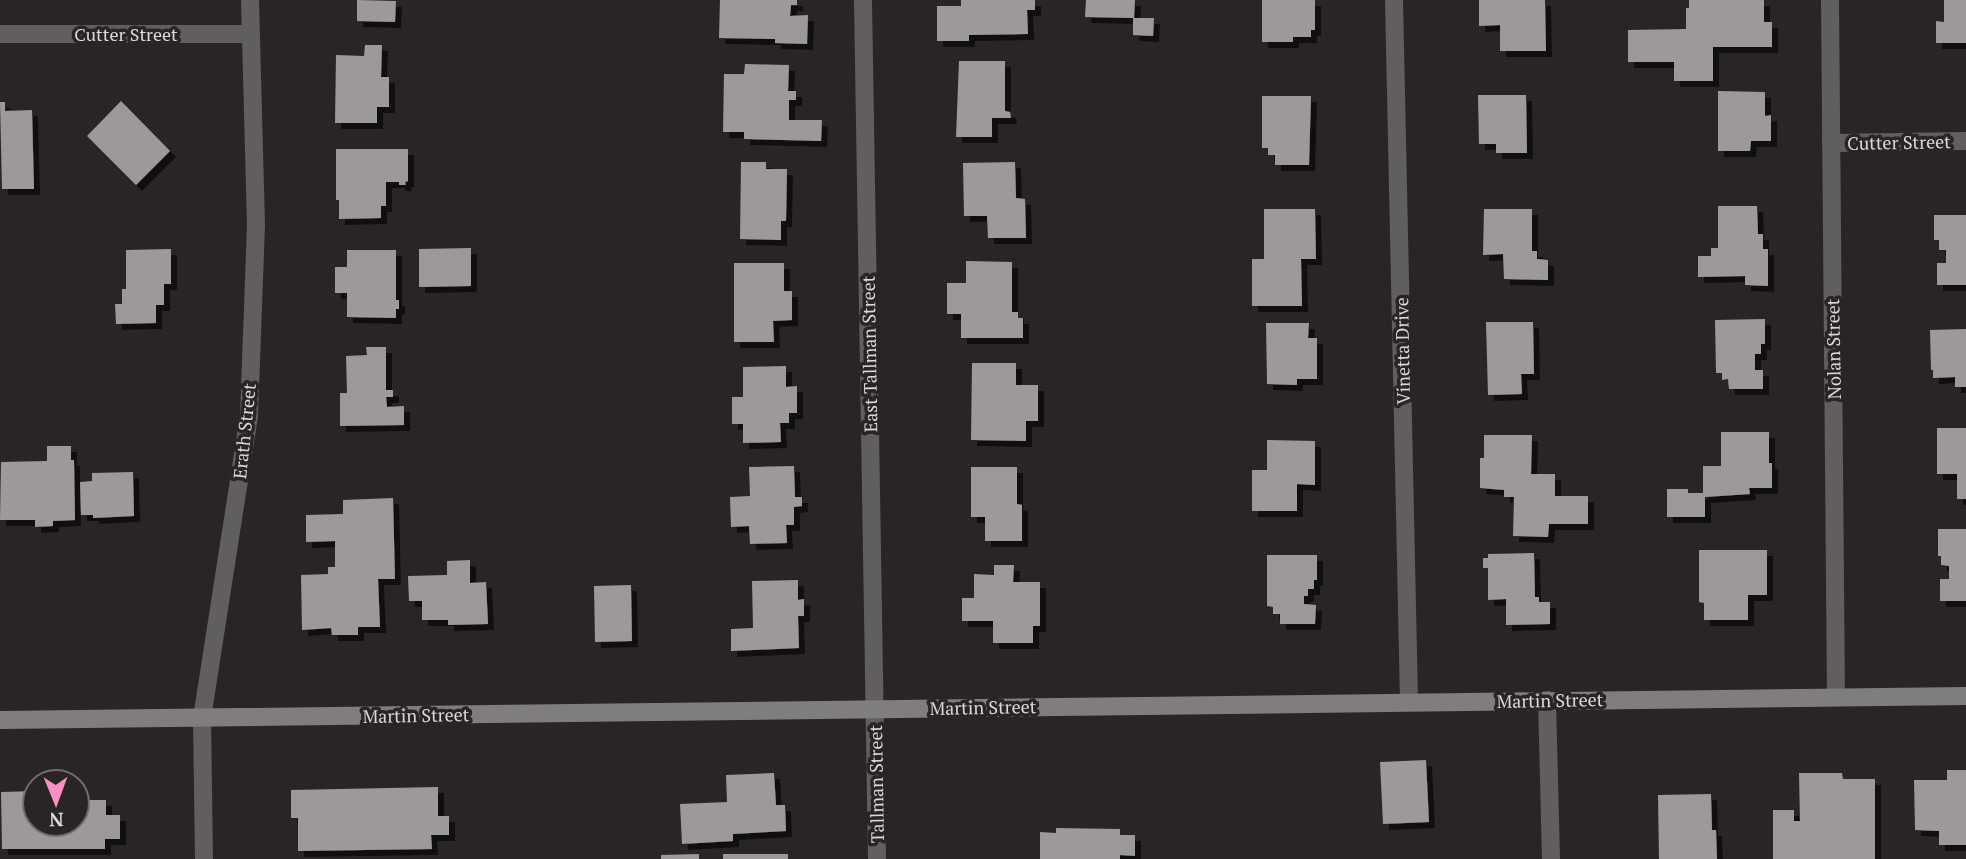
<svg xmlns="http://www.w3.org/2000/svg" width="1966" height="859" font-family="'PT Serif',serif">
	<defs>
		<filter id="shadow"><feDropShadow dx="6" dy="6" stdDeviation="0" flood-color="#0009"/></filter>
	</defs>
	<rect width="100%" height="100%" fill="#292527"/>
	<!-- building -->
	<g fill="#9d999b" filter="url(#shadow)">
		<path d="M357,0l39,1 -1,21 -38,-1z"/>
		<path d="M720,0h77v5h-6l-1,11 18,-1 -1,29 -32,-1v-4l-56,-1z"/>
		<path d="M961,0h74v10h-8l1,24 -59,1v6h-32v-35h24z"/>
		<path d="M1086,0h49l-1,18h20l-1,18 -20,-1v-17l-48,-1z"/>
		<path d="M1262,0h53v30h-4v7h-18v5h-31z"/>
		<path d="M1479,0h66l1,51h-46v-26l-21,1z"/>
		<path d="M1689,0h75v22h8v25h-59v34h-39v-19h-46v-32l58,-1v-21h3z"/>
		<path d="M1944,0h22v43h-30v-22l8,1z"/>
		<path d="M365,45h17l-1,32h8v30h-12v16h-42l1,-68 28,1z"/>
		<path d="M959,61h46v50l5,1 1,6h-19v19h-36z"/>
		<path d="M745,64l44,1 -1,26h8v9h-7v20h33l-1,21 -77,-2v-7h-21l1,-58h20z"/>
		<path d="M1718,91l47,1v24l6,-1v26h-20l-1,10h-32z"/>
		<path d="M1478,95h48l1,58h-31v-9h-17z"/>
		<path d="M1262,96h49l-2,69h-34v-10h-7v-7h-6z"/>
		<path d="M121,101l49,50 -34,34 -49,-49z"/>
		<path d="M0,102h5v9l27,-1 2,79h-32z"/>
		<path d="M336,149h72v32l-3,1 1,3h-7v-3h-13v24h-5v12l-42,1v-19h-3z"/>
		<path d="M741,162h25v7h21l-1,52h-5v19l-41,-1z"/>
		<path d="M1015,162l1,36 9,1 1,39h-38l-1,-22h-23l-1,-53z"/>
		<path d="M1718,206h39l1,28h5v15h5v37l-23,-1v-9l-47,1v-21h13v-8h7z"/>
		<path d="M1264,209h51l1,50h-15l1,47h-50v-47h12z"/>
		<path d="M1484,209h48v42h5v8l11,1v20l-44,-1 -1,-25 -20,1z"/>
		<path d="M1934,215h32v70h-29v-22h9v-13h-7v-10h-5z"/>
		<path d="M471,248v38l-52,1v-38z"/>
		<path d="M171,249v35h-7v21h-8v18l-40,1 -1,-20h7v-15h4v-39z"/>
		<path d="M347,250h49v50h3v9h-3v9l-49,-1v-24h-12v-26h12z"/>
		<path d="M966,261l46,1v50h6v6h5v20h-62v-24h-14v-31h19z"/>
		<path d="M734,263h50v28h8v29l-19,1 1,21h-40z"/>
		<path d="M1765,319v25h-4v10h-6v16h8v19h-34l-1,-10 -6,1v-7h-6l-1,-53z"/>
		<path d="M1486,322h47l1,52h-13l1,20 -34,1z"/>
		<path d="M1266,323h43l-1,15h9v41h-20v6l-30,-1z"/>
		<path d="M1966,329v58h-11v-10l-22,1v-8h-2l-1,-40z"/>
		<path d="M366,347h20v43h7v7h-7l1,10 17,-1v19l-64,1v-33h7l-1,-37 21,-1z"/>
		<path d="M972,363h44v22h22v36h-12v20l-55,-1z"/>
		<path d="M786,366v21l11,-1v27h-8v10h-9l1,19 -38,1v-19h-11v-27h11v-30z"/>
		<path d="M1937,428h29v71h-9v-25h-20z"/>
		<path d="M1721,432h48v31h3v25h-23l1,6 -45,3v20h-38v-28h21v4h15v-27h18z"/>
		<path d="M1484,435h48l-1,39h24v22h33v28h-39l-1,13 -35,-1 1,-39h-10v-7l-24,-2v-30h4z"/>
		<path d="M1267,440l48,1v44l-18,-1v27h-45v-41h15z"/>
		<path d="M47,446h24v14h3l1,60 -22,1v5l-18,1v-7h-35l1,-58 46,-1z"/>
		<path d="M794,466l1,31h7v9l-8,1v18h-8l1,18 -37,1 -1,-18 -18,1 -1,-30 20,-1 -1,-29z"/>
		<path d="M971,467h46v37l5,1v36h-37v-24h-14z"/>
		<path d="M133,472l1,44 -41,2v-3h-12l-1,-33 12,-1v-8z"/>
		<path d="M393,498l2,81h-17l2,48h-22v8h-26l-1,-7 -29,2 -1,-55 27,-1v-7h7v-26l-29,1v-27l37,-1v-14z"/>
		<path d="M1938,529h28v72h-26v-22h9v-13l-8,-1v-9h-3z"/>
		<path d="M1699,550h68v45h-19v25h-44v-17l-5,-1z"/>
		<path d="M1534,553l1,44h4v5h11v22l-44,1v-26l-18,1v-32h-5v-10h5v-4z"/>
		<path d="M1267,555h50v25h-3v9h-6v7h-4v8l12,1 -1,19h-35v-10h-7v-7l-6,-1z"/>
		<path d="M470,560v23l16,-1 2,42 -40,1v-5h-26v-19h-13l-1,-25 39,-1v-14z"/>
		<path d="M994,565h20l-1,17h27v44h-7v17h-40v-22h-31v-23h12v-24l20,1z"/>
		<path d="M798,580v20l6,-1v17h-6l1,32 -68,3v-22l22,-1 -1,-47z"/>
		<path d="M631,585l1,56 -37,1 -1,-56z"/>
		<path d="M1426,760l3,62 -46,2 -3,-62z"/>
		<path d="M1947,770h19v75h-27v-14l-24,-1 -1,-50h33z"/>
		<path d="M774,773l2,32h9l1,26 -53,3v7l-51,3 -2,-40 47,-2 -1,-27z"/>
		<path d="M1799,773h43l1,6h32v80h-102v-49h21v11h6z"/>
		<path d="M438,787v29h11v19h-18l1,14 -134,2v-33h-7v-28z"/>
		<path d="M35,791v33h42v-24h29v15h14v24h-15v10h-103l-1,-57z"/>
		<path d="M1711,794l1,36h4l1,29h-58l-1,-64z"/>
		<path d="M1056,828l64,1v6h15v21l-15,-1v4h-80v-27l16,1z"/>
		<path d="M699,854v5h-38v-4z"/>
		<rect x="723" y="854" width="65" height="5"/>
	</g>
	<g fill="none" stroke-linecap="round" stroke-linejoin="round">
		<!-- street -->
		<g stroke="#605e5f" stroke-width="18">
			<path d="M863,0l14,859"/>
			<path d="M1394,0l15,701"/>
			<path d="M1830,0l6,697"/>
			<path d="M0,34h251"/>
			<path d="M1831,143l135,-2"/>
			<path d="M1547,700l4,159"/>
			<path d="M204,859l-2,-141 47,-302 7,-191 -6,-225"/>
		</g>
		<!-- secondary -->
		<path stroke="#807d7e" stroke-width="18" d="M0,720l1966,-24"/>
	</g>
	<g text-anchor="middle" dominant-baseline="central" stroke-width="7" stroke-linejoin="round" paint-order="stroke">
		<!-- street labels -->
		<g font-size="18" fill="#dbd8d9" stroke="#292527">
			<text x="126" y="34">Cutter Street</text>
			<text transform="translate(1899 142) rotate(-1)">Cutter Street</text>
			<text transform="translate(1833 349) rotate(-91)">Nolan Street</text>
			<text transform="translate(1402 351) rotate(-91)">Vinetta Drive</text>
			<text transform="translate(869 354) rotate(-91)">East Tallman Street</text>
			<text transform="translate(244 431) rotate(-84)">Erath Street</text>
			<text transform="translate(1550 700) rotate(-1)">Martin Street</text>
			<text transform="translate(983 707) rotate(-1)">Martin Street</text>
			<text transform="translate(416 715) rotate(-1)">Martin Street</text>
			<text transform="translate(876 784) rotate(-91)">Tallman Street</text>
		</g>
	</g>
	<!-- north arrow -->
	<g transform="translate(56 803) rotate(179)"><circle r="33" fill="#292527" stroke="#706d6e" stroke-width="2"/>
	<path d="M0-5L12 26L0 18L-12 26Z" fill="#fa8fc6"/>
	<text y="-10" font-size="19" font-weight="bold" text-anchor="middle" fill="#dbd8d9">N</text>
	</g>
</svg>
